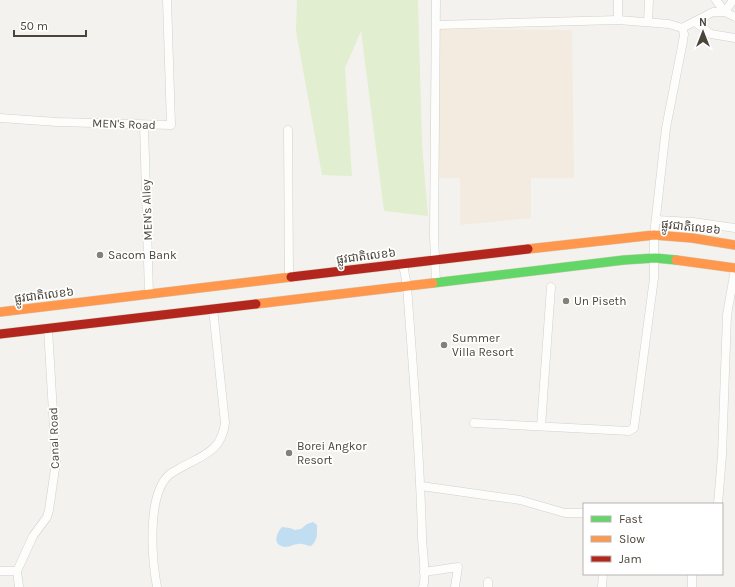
<svg xmlns="http://www.w3.org/2000/svg" width="735" height="587" font-family="Karla,'Noto Sans Khmer',sans-serif">
	<rect width="100%" height="100%" fill="#f4f2ee"/>
	<!-- commercial -->
	<path fill="#f3ebdf" d="M439,29l133,1 2,148h-43v40l-71,7v-47h-21z"/>
	<!-- green -->
	<path fill="#e1eecf" d="M297,0h121l4,144 6,72 -44,-5 -23,-180 -16,37 7,108 -30,-1 -26,-144z"/>
	<!-- water -->
	<path fill="#c0ddf1" d="M313,522l4,3c0,9 1,15 -6,21 -5,0 -8,-3 -13,-2 -4,0 -8,3 -13,3 -13,-2 -9,-13 -3,-20l8,1 5,2 6,-1 6,-5z"/>
	<g fill="none" stroke-linecap="round" stroke-linejoin="round">
		<defs>
			<g id="street">
				<path d="M716,0l9,12 8,-12"/>
				<path d="M618,20v-20"/>
				<path d="M648,22l1,-22"/>
				<path d="M695,22l16,12 24,4"/>
				<path d="M436,25l182,-5 51,4 13,4 31,-16h12l10,5"/>
				<path d="M0,118l57,4 114,3 -4,-125"/>
				<path d="M144,125l5,169"/>
				<path d="M288,130l1,147"/>
				<path d="M656,220l37,2 42,6"/>
				<path d="M403,264l4,22c6,83 13,166 15,250 0,12 5,42 1,51"/>
				<path d="M436,282l-2,-47 2,-235"/>
				<path d="M474,423l155,8 5,-3 20,-150v-43l12,-107 17,-87 1,-7 -2,-6"/>
				<path d="M541,426l10,-139"/>
				<path d="M421,486l99,14 45,13h19"/>
				<path d="M718,504l4,-49 5,-140 8,-46"/>
				<path d="M0,571h17"/>
				<path d="M424,572l34,-5 -3,20"/>
				<path d="M692,574v13"/>
				<path d="M19,587l-2,-16 16,-35 14,-19 2,-7 7,-48 -8,-133"/>
				<path d="M157,587c-5,-27 -11,-93 13,-113 3,-2 7,-4 10,-6 22,-12 42,-17 45,-45l-12,-114"/>
				<path d="M488,587v-5"/>
				<path d="M602,587l1,-13"/>
			</g>
			<path id="fast" d="M433,283l191,-23 31,-2 21,2"/>
			<g id="slow">
				<path d="M528,249l126,-14 38,3 43,7"/>
				<path d="M676,260l59,8"/>
				<path d="M256,304l177,-21"/>
				<path d="M0,312l291,-35"/>
			</g>
			<g id="jam">
				<path d="M291,277l237,-28"/>
				<path d="M0,334l256,-30"/>
			</g>
		</defs>
		<!-- street casing -->
		<use href="#street" stroke="#d2d0cb" stroke-width="9"/>
		<!-- fast casing -->
		<use href="#fast" stroke="#d6cebb" stroke-width="10"/>
		<!-- slow casing -->
		<use href="#slow" stroke="#d6cebb" stroke-width="10"/>
		<!-- jam casing -->
		<use href="#jam" stroke="#d6cebb" stroke-width="10"/>
		<!-- street -->
		<use href="#street" stroke="#fdfdfc" stroke-width="8"/>
		<!-- fast -->
		<use href="#fast" stroke="#63d668" stroke-width="9"/>
		<!-- slow -->
		<use href="#slow" stroke="#ff974d" stroke-width="9"/>
		<!-- jam -->
		<use href="#jam" stroke="#b3261e" stroke-width="9"/>
	</g>
	<!-- markers -->
	<g fill="#868178" stroke="#fff" stroke-width="1.5">
		<circle cx="100" cy="255" r="4"/>
		<circle cx="566" cy="301" r="4"/>
		<circle cx="444" cy="345" r="4"/>
		<circle cx="289" cy="453" r="4"/>
	</g>
	<g text-anchor="middle" dominant-baseline="central" stroke-width="3.5" stroke-linejoin="round" paint-order="stroke">
		<!-- street labels -->
		<g font-size="12" fill="#4b4439" stroke="#fff">
			<text transform="translate(124 124) rotate(2)">MEN's Road</text>
			<text transform="translate(147 210) rotate(-92)">MEN's Alley</text>
			<text transform="translate(691 227) rotate(6)">ផ្លូវជាតិលេខ៦</text>
			<text transform="translate(366 256) rotate(-7)">ផ្លូវជាតិលេខ៦</text>
			<text transform="translate(44 295) rotate(-7)">ផ្លូវជាតិលេខ៦</text>
			<text transform="translate(54 438) rotate(-92)">Canal Road</text>
		</g>
		<!-- poi labels -->
		<g font-size="12" fill="#4b4439" stroke="#fff" text-anchor="start">
			<text x="108" y="255">Sacom Bank</text>
			<text x="574" y="301">Un Piseth</text>
			<text x="452" y="338">Summer<tspan x="452" dy="14">Villa Resort</tspan></text>
			<text x="297" y="446">Borei Angkor<tspan x="297" dy="14">Resort</tspan></text>
		</g>
	</g>
	<!-- legend -->
	<rect x="583" y="503" width="140" height="72" fill="#ffffff" stroke="#b7b4b0"/>
	<rect x="591" y="516" width="20" height="6" fill="#63d668" stroke="#b7b4b0"/>
	<text x="619" y="523" font-size="12" fill="#4b4439">Fast</text>
	<rect x="591" y="536" width="20" height="6" fill="#ff974d" stroke="#b7b4b0"/>
	<text x="619" y="543" font-size="12" fill="#4b4439">Slow</text>
	<rect x="591" y="556" width="20" height="6" fill="#b3261e" stroke="#b7b4b0"/>
	<text x="619" y="563" font-size="12" fill="#4b4439">Jam</text>
	<!-- north arrow -->
	<g transform="translate(703 32)" stroke="#ffffff" stroke-width="3" paint-order="stroke">
	<path d="M0-3L7 15L0 10L-7 15Z" fill="#4b4439"/>
	<text y="-6" font-size="11" font-weight="bold" text-anchor="middle" fill="#4b4439">N</text>
	</g>
	<!-- scale -->
	<path d="M14 30v6h72v-6" fill="none" stroke="#4b4439" stroke-width="2"/>
	<text x="20" y="30" font-size="12" fill="#4b4439" stroke="#ffffff" stroke-width="3" paint-order="stroke">50 m</text>
</svg>
